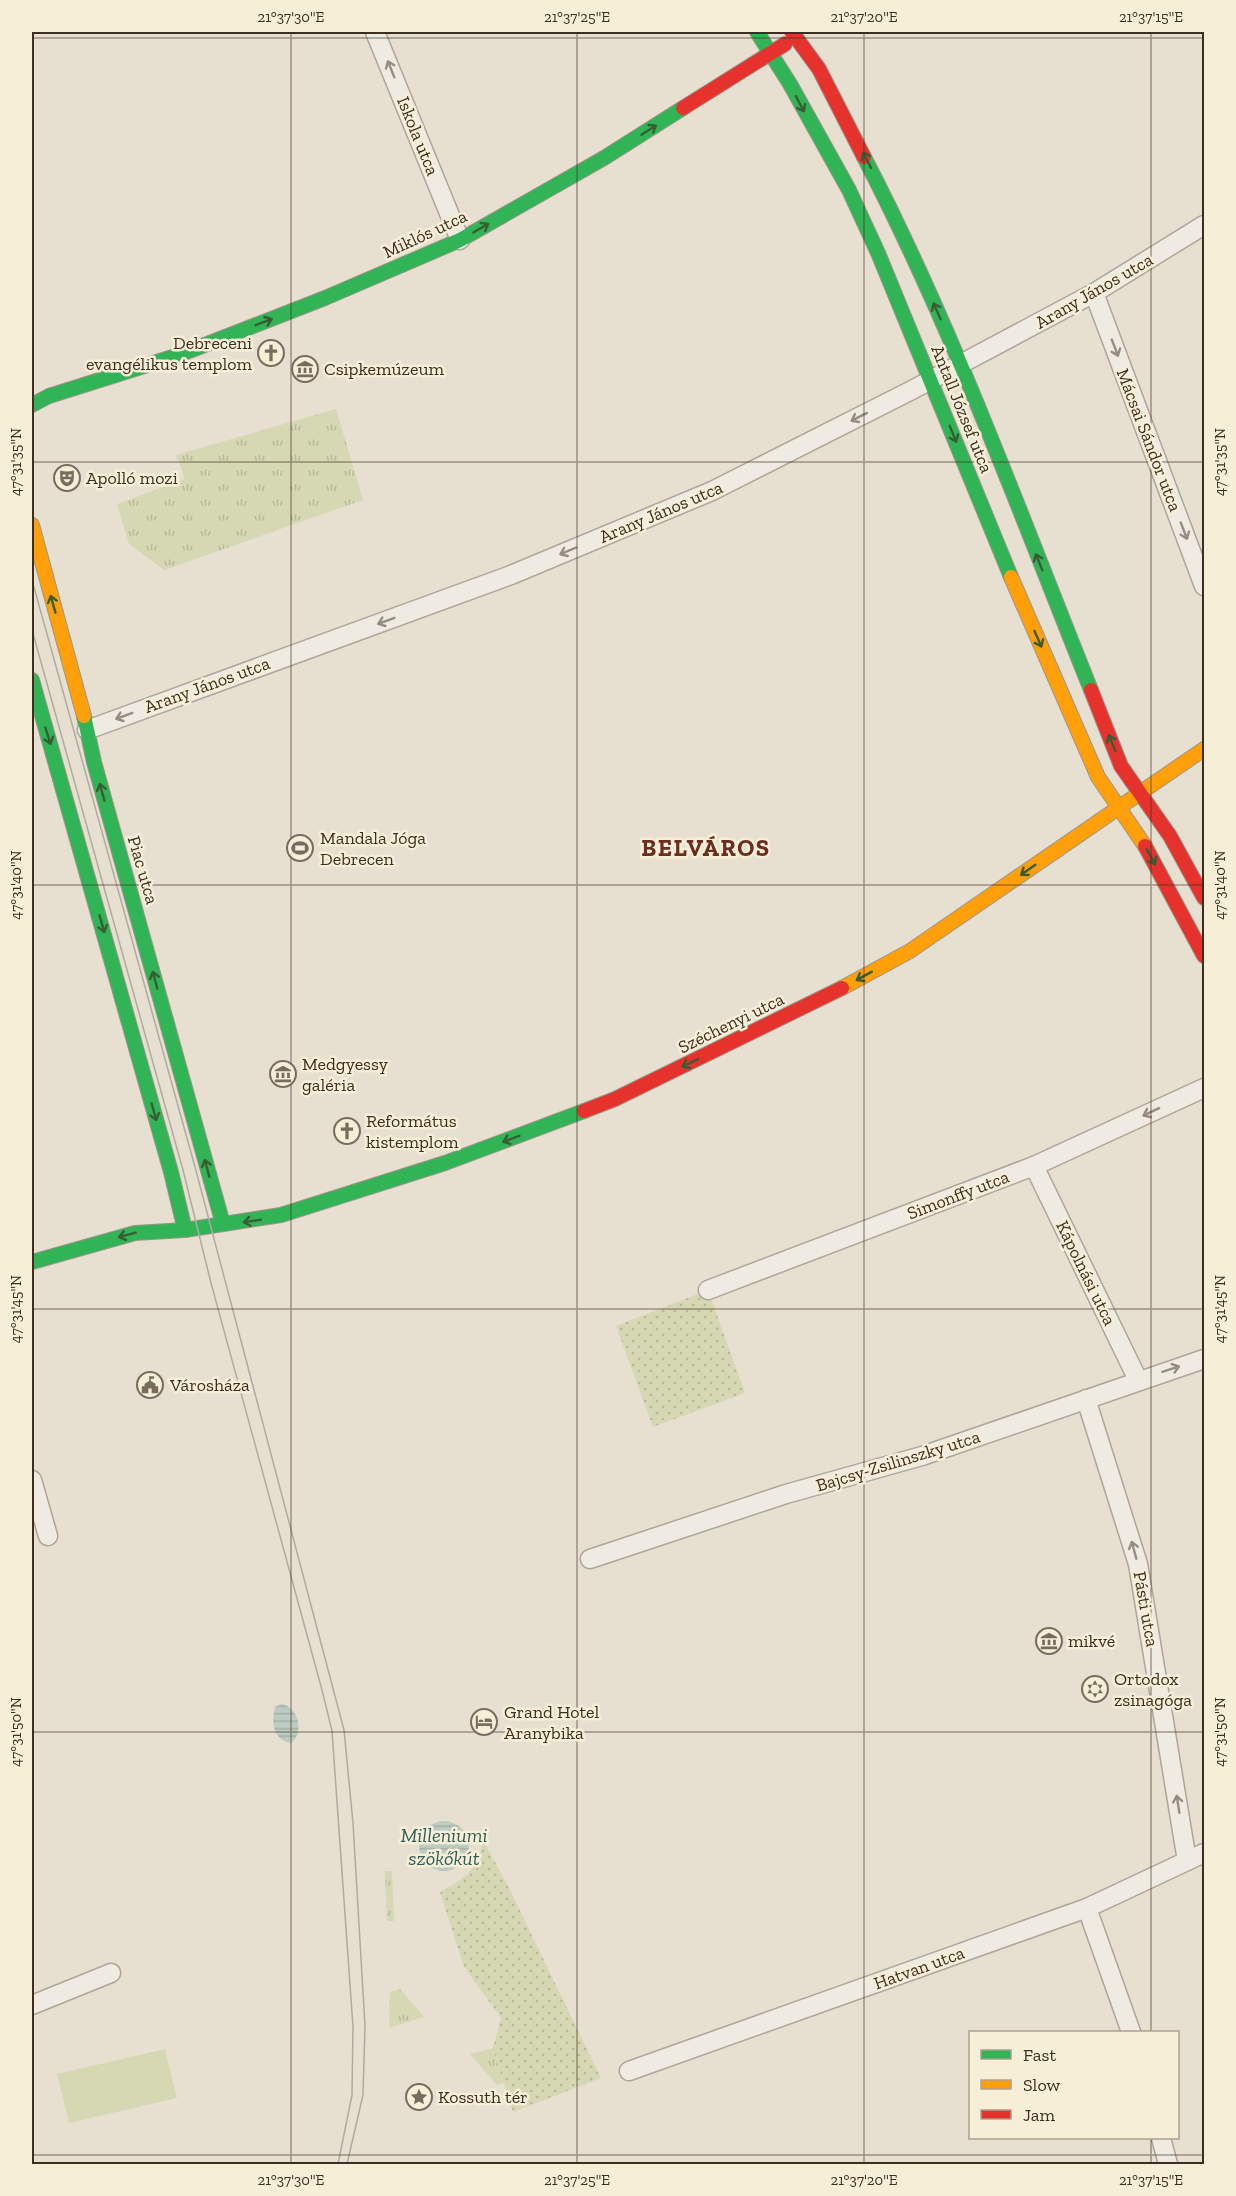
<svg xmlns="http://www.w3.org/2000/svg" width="1236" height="2196" font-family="'Zilla Slab',serif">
	<defs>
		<pattern id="grass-tufts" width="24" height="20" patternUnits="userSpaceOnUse" patternTransform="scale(1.5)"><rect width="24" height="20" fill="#d6d7b3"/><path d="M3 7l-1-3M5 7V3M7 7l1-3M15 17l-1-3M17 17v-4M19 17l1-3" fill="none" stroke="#b9b99a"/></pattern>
		<pattern id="park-dots" width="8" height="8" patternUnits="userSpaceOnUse" patternTransform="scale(1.5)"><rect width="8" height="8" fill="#d6d7b3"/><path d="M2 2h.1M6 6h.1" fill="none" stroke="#b9b99a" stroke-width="1.8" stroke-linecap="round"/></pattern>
		<pattern id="water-rules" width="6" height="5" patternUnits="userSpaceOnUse" patternTransform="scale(1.5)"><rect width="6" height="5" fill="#bcccc2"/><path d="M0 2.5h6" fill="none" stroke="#a2b0a6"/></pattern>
	</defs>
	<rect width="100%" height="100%" fill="#e7e0d1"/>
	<!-- grass -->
	<g fill="url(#grass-tufts)">
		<path d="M336,409l27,91 -199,70 -35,-26 -12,-40 68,-25 -9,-24z"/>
		<path d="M385,1871h7l2,50h-7z"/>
		<path d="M400,1989l25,29h-5l-31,10 1,-36z"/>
		<path d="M493,2048l11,35 -7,2 -27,-31z"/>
	</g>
	<!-- park -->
	<g fill="url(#park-dots)">
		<path d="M708,1290l37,103 -92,34 -37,-101z"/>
		<path d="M483,1840l25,46 93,192 -88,34 -20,-64 8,-30 -37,-51 -24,-75c26,-15 38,-21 43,-52z"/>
	</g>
	<!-- pitch -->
	<path fill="#d6d7b3" d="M165,2049l12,49 -108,25 -12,-49z"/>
	<!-- water -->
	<g fill="url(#water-rules)">
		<path d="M281,1704c17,2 24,29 10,39 -18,-3 -20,-21 -16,-36z"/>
		<circle cx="444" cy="1846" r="25"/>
	</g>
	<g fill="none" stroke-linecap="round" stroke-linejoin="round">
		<defs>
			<g id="street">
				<path d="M375,32l85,208"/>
				<path d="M1094,293l110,293"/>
				<path d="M87,730l424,-155 201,-84 200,-101 182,-97 110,-68"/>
				<path d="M1034,1166l104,214"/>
				<path d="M708,1290l326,-124 170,-78"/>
				<path d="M1086,1399l52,165 49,297"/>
				<path d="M32,1480l16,56"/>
				<path d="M590,1559l196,-65 136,-38 282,-97"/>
				<path d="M1087,1908l44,124"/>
				<path d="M32,2005l79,-32"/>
				<path d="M629,2071l458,-163 117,-55"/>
				<path d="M1161,2138l7,26"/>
			</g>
			<g id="fast">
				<path d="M757,32l33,52 59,106 29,63 133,324"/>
				<path d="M864,157c89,171 155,354 227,533"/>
				<path d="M32,405l17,-9 130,-41 146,-57 135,-58 144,-82 79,-50"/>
				<path d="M32,680l139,492 14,58"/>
				<path d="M84,716l10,46 129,462"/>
				<path d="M32,1262l103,-29 50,-3 96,-15 164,-52 139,-52"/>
			</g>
			<g id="slow">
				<path d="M32,525l52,191"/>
				<path d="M1011,577l87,200 47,69"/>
				<path d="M842,988l68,-37 294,-202"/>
			</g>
			<g id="jam">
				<path d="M792,32l27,37 45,88"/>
				<path d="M683,108l102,-64"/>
				<path d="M1091,690l30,76 49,70 34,62"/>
				<path d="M1145,846l59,110"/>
				<path d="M584,1111l31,-12 227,-111"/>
			</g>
		</defs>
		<!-- street casing -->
		<use href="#street" stroke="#ada599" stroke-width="21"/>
		<!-- fast casing -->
		<use href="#fast" stroke="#9c958a" stroke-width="16"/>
		<!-- slow casing -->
		<use href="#slow" stroke="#9c958a" stroke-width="16"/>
		<!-- jam casing -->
		<use href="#jam" stroke="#9c958a" stroke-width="16"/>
		<!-- street -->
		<use href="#street" stroke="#efebe3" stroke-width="18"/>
		<!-- fast -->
		<use href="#fast" stroke="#30b455" stroke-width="14"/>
		<!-- slow -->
		<use href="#slow" stroke="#ff9f0a" stroke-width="14"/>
		<!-- jam -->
		<use href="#jam" stroke="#e5322d" stroke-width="14"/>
		<!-- tram -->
		<g stroke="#afaaa2" stroke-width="1.5">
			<path d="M32,580l163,587 149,563 9,93 12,203 -2,69 -16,69"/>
			<path d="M32,630l151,540 28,113 111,407 10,41 21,296 -1,68 -14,69"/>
		</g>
	</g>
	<!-- one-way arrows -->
	<defs><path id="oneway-shaft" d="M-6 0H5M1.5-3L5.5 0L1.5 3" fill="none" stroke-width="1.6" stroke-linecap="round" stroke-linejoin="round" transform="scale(1.5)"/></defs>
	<g stroke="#968c82">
		<use href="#oneway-shaft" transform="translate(391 69) rotate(-112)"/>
		<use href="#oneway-shaft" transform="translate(1115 348) rotate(69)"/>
		<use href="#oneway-shaft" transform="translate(859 417) rotate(153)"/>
		<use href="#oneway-shaft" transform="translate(1184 531) rotate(69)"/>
		<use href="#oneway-shaft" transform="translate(568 551) rotate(157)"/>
		<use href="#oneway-shaft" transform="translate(386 621) rotate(160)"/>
		<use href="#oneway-shaft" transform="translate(124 716) rotate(160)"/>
		<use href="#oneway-shaft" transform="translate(1151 1112) rotate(155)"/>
		<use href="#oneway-shaft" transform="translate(1171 1369) rotate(-18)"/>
		<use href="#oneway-shaft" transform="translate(1134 1550) rotate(-105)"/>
		<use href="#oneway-shaft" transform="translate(1178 1804) rotate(-99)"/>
	</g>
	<g stroke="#385d33">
		<use href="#oneway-shaft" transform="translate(800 104) rotate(62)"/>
		<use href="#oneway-shaft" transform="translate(649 130) rotate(-32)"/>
		<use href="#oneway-shaft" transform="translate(867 160) rotate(-117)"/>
		<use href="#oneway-shaft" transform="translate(481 228) rotate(-30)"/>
		<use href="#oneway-shaft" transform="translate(937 311) rotate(-114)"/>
		<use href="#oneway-shaft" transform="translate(264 322) rotate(-21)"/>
		<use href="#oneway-shaft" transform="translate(953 434) rotate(68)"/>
		<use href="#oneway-shaft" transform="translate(1039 562) rotate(-112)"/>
		<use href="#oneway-shaft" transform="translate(53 604) rotate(-106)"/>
		<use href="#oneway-shaft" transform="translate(1038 639) rotate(66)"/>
		<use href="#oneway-shaft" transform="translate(48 736) rotate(72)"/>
		<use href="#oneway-shaft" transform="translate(1112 743) rotate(-112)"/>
		<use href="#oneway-shaft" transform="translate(102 792) rotate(-106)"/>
		<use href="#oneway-shaft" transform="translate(1151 857) rotate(61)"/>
		<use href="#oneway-shaft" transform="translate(1028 870) rotate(145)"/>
		<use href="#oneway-shaft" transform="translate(102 924) rotate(74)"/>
		<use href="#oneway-shaft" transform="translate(864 976) rotate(151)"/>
		<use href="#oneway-shaft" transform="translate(155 980) rotate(-105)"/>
		<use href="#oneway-shaft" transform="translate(690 1063) rotate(154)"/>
		<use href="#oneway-shaft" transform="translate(154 1112) rotate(74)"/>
		<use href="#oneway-shaft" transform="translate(511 1139) rotate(160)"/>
		<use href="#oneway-shaft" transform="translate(207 1168) rotate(-105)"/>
		<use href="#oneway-shaft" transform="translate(252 1221) rotate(171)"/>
		<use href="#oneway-shaft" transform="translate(127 1235) rotate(165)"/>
	</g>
	<!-- ticks -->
	<path fill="none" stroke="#3d2e20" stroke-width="1.5" stroke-opacity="0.45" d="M291,32v2132M577,32v2132M864,32v2132M1151,32v2000M32,38h1172M32,462h1172M32,885h1172M32,1309h1172M32,1732h1172M1151,2138v26M32,2155h1172"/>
	<!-- icons -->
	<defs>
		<symbol id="church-ring" viewBox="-11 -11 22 22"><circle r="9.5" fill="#f7eed8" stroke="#786c5e" stroke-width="1.5"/><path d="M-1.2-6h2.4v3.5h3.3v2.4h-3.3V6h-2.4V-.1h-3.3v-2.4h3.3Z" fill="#786c5e"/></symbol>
		<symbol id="museum-ring" viewBox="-11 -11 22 22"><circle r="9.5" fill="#f7eed8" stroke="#786c5e" stroke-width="1.5"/><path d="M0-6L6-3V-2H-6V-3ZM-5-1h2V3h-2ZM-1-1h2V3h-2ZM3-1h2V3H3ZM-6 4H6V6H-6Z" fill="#786c5e"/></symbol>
		<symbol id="theatre-ring" viewBox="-11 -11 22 22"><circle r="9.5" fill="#f7eed8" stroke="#786c5e" stroke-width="1.5"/><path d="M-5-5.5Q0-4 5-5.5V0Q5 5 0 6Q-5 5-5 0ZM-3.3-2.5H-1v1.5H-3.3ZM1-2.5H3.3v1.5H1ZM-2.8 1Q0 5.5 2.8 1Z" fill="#786c5e"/></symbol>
		<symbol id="stadium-ring" viewBox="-11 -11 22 22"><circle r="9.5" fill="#f7eed8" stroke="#786c5e" stroke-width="1.5"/><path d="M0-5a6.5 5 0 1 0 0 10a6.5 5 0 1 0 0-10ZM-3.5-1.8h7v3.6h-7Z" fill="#786c5e"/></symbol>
		<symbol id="civic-ring" viewBox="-11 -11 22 22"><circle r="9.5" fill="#f7eed8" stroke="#786c5e" stroke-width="1.5"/><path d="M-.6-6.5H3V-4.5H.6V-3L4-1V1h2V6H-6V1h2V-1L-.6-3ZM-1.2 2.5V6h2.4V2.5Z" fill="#786c5e"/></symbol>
		<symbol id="synagogue-ring" viewBox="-11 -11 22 22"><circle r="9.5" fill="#f7eed8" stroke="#786c5e" stroke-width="1.5"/><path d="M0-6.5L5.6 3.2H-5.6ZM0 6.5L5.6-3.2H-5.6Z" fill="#786c5e"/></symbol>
		<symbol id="hotel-ring" viewBox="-11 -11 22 22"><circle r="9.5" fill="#f7eed8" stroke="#786c5e" stroke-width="1.5"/><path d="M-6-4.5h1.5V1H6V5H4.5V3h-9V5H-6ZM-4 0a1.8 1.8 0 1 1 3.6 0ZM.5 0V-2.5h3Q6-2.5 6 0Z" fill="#786c5e"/></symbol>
		<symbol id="sight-ring" viewBox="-11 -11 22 22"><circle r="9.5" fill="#f7eed8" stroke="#786c5e" stroke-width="1.5"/><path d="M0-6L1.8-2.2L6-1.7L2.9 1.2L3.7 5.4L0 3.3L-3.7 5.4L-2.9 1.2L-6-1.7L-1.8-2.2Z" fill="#786c5e"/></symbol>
	</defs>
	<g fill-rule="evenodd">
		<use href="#church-ring" x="256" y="338" width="30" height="30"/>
		<use href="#museum-ring" x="290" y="354" width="30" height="30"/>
		<use href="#theatre-ring" x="52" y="463" width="30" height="30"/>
		<use href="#stadium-ring" x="285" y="833" width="30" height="30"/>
		<use href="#museum-ring" x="268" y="1059" width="30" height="30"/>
		<use href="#church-ring" x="332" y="1116" width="30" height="30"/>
		<use href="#civic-ring" x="135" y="1370" width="30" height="30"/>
		<use href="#museum-ring" x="1034" y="1626" width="30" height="30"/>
		<use href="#synagogue-ring" x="1080" y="1674" width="30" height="30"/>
		<use href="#hotel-ring" x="469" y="1707" width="30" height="30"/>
		<use href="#sight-ring" x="404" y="2082" width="30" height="30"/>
	</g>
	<g text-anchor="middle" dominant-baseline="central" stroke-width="5" stroke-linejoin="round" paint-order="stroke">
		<!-- street labels -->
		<g font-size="18" fill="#3d2e20" stroke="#f7eed8">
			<text transform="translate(418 136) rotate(68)">Iskola utca</text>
			<text transform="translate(425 234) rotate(-25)">Miklós utca</text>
			<text transform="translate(1094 291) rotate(-30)">Arany János utca</text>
			<text transform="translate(962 409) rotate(68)">Antall József utca</text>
			<text transform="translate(1149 440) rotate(69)">Mácsai Sándor utca</text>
			<text transform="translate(661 512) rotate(-23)">Arany János utca</text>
			<text transform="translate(207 685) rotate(-20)">Arany János utca</text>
			<text transform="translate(143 870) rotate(74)">Piac utca</text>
			<text transform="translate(731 1023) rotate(-26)">Széchenyi utca</text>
			<text transform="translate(958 1195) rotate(-21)">Simonffy utca</text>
			<text transform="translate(1086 1273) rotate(64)">Kápolnási utca</text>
			<text transform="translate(898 1461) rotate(-17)">Bajcsy-Zsilinszky utca</text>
			<text transform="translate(1146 1609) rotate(80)">Pásti utca</text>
			<text transform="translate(919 1968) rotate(-20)">Hatvan utca</text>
		</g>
		<!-- poi labels -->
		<g font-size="18" fill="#3d2e20" stroke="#f7eed8" text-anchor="start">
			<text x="252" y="343" text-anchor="end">Debreceni<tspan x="252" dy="21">evangélikus templom</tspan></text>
			<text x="324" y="369">Csipkemúzeum</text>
			<text x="86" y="478">Apolló mozi</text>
			<text x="320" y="838">Mandala Jóga<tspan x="320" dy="21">Debrecen</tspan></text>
			<text x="302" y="1064">Medgyessy<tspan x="302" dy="21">galéria</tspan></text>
			<text x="366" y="1121">Református<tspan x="366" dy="21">kistemplom</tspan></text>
			<text x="170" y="1385">Városháza</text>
			<text x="1068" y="1641">mikvé</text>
			<text x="1114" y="1679">Ortodox<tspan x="1114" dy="21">zsinagóga</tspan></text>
			<text x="504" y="1712">Grand Hotel<tspan x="504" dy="21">Aranybika</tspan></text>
			<text x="438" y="2097">Kossuth tér</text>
		</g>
		<!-- water labels -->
		<g font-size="20" font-style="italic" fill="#2f5d5a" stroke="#f7eed8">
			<text x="444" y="1835">Milleniumi<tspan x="444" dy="23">szökőkút</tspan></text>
		</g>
		<!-- district labels -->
		<g font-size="24" font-weight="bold" letter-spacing="1.5" fill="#6b2e1e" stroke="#f7eed8">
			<text x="706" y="847">BELVÁROS</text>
		</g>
	</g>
	<!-- border -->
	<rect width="1236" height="2196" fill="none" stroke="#f7eed8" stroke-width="66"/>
	<!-- legend -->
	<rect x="969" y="2031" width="210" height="108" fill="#f7eed8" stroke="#ada18e" stroke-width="1.5"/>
	<rect x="981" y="2050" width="30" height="9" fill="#30b455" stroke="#ada18e" stroke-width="1.5"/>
	<text x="1023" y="2061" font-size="18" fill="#3d2e20">Fast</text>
	<rect x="981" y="2080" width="30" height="9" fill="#ff9f0a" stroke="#ada18e" stroke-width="1.5"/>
	<text x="1023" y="2091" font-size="18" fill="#3d2e20">Slow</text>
	<rect x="981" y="2110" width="30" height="9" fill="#e5322d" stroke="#ada18e" stroke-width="1.5"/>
	<text x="1023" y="2121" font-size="18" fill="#3d2e20">Jam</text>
	<rect x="33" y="33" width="1170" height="2130" fill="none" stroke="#3d2e20" stroke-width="2"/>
	<g font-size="15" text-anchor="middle" fill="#3d2e20">
		<text x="291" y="22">21°37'30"E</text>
		<text x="577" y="22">21°37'25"E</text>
		<text x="864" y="22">21°37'20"E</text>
		<text x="1151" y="22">21°37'15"E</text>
		<text transform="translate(1220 462) rotate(-90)" y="5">47°31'35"N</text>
		<text transform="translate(16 462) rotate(-90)" y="5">47°31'35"N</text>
		<text transform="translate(16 885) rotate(-90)" y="5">47°31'40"N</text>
		<text transform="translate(1220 885) rotate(-90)" y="5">47°31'40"N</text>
		<text transform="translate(16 1309) rotate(-90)" y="5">47°31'45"N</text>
		<text transform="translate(1220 1309) rotate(-90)" y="5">47°31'45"N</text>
		<text transform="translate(16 1732) rotate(-90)" y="5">47°31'50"N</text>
		<text transform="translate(1220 1732) rotate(-90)" y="5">47°31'50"N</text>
		<text x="291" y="2185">21°37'30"E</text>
		<text x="577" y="2185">21°37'25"E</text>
		<text x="864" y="2185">21°37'20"E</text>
		<text x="1151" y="2185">21°37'15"E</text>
	</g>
</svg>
